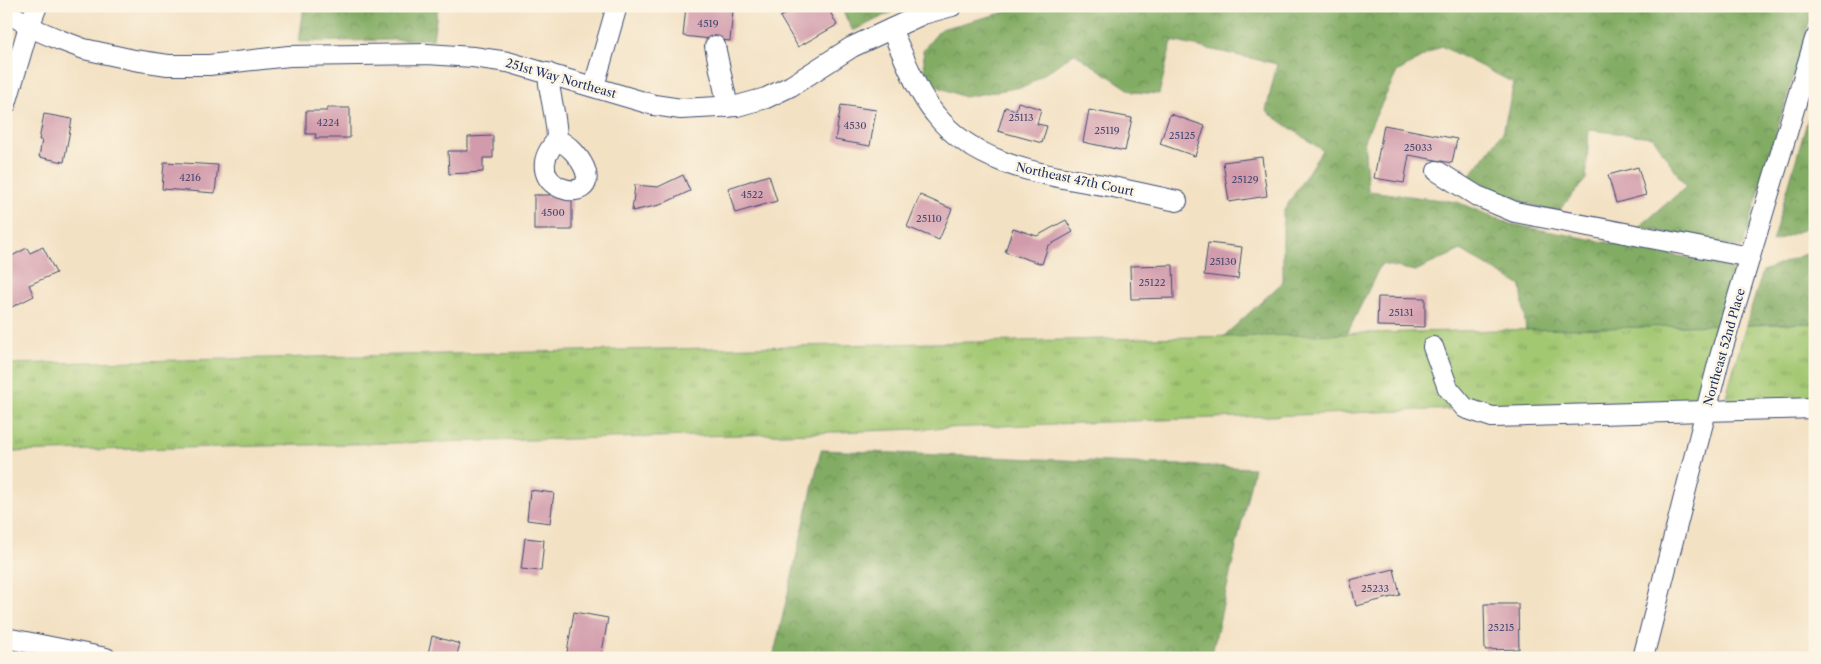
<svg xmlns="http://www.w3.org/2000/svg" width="1821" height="664" font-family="'Libre Caslon Text',serif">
	<defs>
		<pattern id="grass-tufts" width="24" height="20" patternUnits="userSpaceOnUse" patternTransform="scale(1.25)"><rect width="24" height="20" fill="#a3c872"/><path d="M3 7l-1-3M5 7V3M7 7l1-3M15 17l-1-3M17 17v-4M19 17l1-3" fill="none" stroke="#84a361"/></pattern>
		<pattern id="forest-crowns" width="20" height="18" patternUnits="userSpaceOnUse" patternTransform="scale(1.25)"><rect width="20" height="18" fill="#82ac64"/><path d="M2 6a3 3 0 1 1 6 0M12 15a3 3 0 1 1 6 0" fill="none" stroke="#6a8c56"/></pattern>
	</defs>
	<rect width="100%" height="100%" fill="#fcf5e5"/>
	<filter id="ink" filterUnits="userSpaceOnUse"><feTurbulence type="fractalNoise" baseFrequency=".02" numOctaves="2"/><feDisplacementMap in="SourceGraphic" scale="10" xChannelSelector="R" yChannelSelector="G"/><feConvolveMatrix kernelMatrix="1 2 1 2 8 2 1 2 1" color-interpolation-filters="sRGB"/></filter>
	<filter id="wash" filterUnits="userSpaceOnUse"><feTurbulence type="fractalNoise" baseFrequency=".0096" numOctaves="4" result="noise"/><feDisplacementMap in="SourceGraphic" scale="20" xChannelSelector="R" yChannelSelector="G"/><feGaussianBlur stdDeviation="1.12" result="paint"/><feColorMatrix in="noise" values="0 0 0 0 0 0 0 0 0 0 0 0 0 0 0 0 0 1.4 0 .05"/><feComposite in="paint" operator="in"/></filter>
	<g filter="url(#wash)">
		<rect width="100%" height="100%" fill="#f3e1c3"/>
		<!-- grass -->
		<g fill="url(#grass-tufts)" stroke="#5f7c68">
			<path d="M1815,323v77h-90l21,-75z"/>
			<path d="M1721,325l-23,75 -914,34 -778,18v-88z"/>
		</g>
		<!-- forest -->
		<g fill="url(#forest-crowns)" stroke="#4e6e61">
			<path d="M304,6h134l-5,33 -134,3z"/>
			<path d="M840,6h64l-51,25z"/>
			<path d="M1029,6h785l-72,242 -103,-21 47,-40 -33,-50 -64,-7 -3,49 -29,34 -38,-12 -50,-24 34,-45 11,-49 -73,-37 -44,26 -33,68 4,51 89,11 53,22 226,43 -15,58 -195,5 -5,-44 -60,-36 -46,21 -34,-7 -34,70 -124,3 60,-55v-70l39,-62 -56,-39 11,-47 -105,-23 -13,53 -26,-2 -59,-39 -47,33 -63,11 -38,-15 -3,-32 18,-21z"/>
			<path d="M1815,95v130l-43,17z"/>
			<path d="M1815,250v73l-69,2 17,-54z"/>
			<path d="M821,450l433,18 -43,190h-438z"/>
		</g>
		<g id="blocks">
			<!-- building -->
			<g fill="#d29bac">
				<path d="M686,6l47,4 -3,31 -47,-5z"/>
				<path d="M799,6h28l10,19 -39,22 -18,-30z"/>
				<path d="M1018,102l23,7 -4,15 10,2 -5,17 -44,-12 7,-24 11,3z"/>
				<path d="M841,105l35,5 -6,36 -35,-6z"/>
				<path d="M327,108h23v30h-35l1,-4h-10v-23h21z"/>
				<path d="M1089,110l43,8 -7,33 -42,-9z"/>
				<path d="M44,114l28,5 -8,43 -25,-5 3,-17h-3z"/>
				<path d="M1170,114l35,12 -10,30 -35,-12z"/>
				<path d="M1384,125l73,14 -5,24 -43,-8 -5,28 -30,-5z"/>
				<path d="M493,136v22h-10v14l-34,2 -1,-23h20v-14z"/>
				<path d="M1262,157l5,39 -38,6 -6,-40z"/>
				<path d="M164,162l54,3 -3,28 -53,-4z"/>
				<path d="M1638,167l8,28 -30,8 -8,-28z"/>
				<path d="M683,175l7,16 -30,14 -28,6 3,-26 23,2z"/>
				<path d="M769,175l8,26 -42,12 -7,-25z"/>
				<rect x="534" y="195" width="38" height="35"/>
				<path d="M920,195l32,14 -13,31 -32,-13z"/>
				<path d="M1066,220l7,12 -25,14 -6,18 -37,-12 8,-24 24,8z"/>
				<path d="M1208,243l34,4 -4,32 -34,-4z"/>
				<path d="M43,247l13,26 -27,12 5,11 -28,14v-22l4,-2 -4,-9v-11l5,-2 -3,-6 19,-10 3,5z"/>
				<path d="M1173,265l1,33 -43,1 -1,-33z"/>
				<path d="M1378,297l47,1v29l-48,-1z"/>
				<path d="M530,490l24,3 -4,30 -23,-3z"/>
				<path d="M525,538l19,2 -3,31 -20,-2z"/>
				<path d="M1394,569l6,26 -44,11 -6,-26z"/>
				<path d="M1484,604h34l1,45 -34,1z"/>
				<path d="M574,612l34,6 -7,40h-35z"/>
				<path d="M432,636l28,8 -4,14h-29z"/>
			</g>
		</g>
	</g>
	<g filter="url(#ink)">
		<use href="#blocks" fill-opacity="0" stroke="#3b4a6d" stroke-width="1"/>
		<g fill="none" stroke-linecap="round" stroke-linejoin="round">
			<defs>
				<g id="minor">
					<path d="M6,12l33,19 21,9 24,9 50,11 34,5h41l80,-9 138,-2 46,3 35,5 146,43 27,4 56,-3 29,-8 25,-12 61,-39 71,-33 29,-8"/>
					<path d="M891,29c13,27 25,62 44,85 41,52 107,60 168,71 25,5 50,11 74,16"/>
					<path d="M715,46l13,61"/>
					<path d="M548,73c1,23 9,43 9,67 -44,49 46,70 27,27 -5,-11 -16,-23 -27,-27"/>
					<path d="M594,86l23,-80"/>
					<path d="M6,104l23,-78 8,-20"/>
					<path d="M1437,171l40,25 38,16 235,45"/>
					<path d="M1433,347l15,41 17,20 27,9 323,-9"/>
					<path d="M6,638l100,20"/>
					<path d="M1643,658l76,-298 96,-321"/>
				</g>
			</defs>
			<!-- minor casing -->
			<use href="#minor" stroke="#3b4a6d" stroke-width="22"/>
			<!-- minor -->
			<use href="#minor" stroke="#fff" stroke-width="20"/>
		</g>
	</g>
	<g text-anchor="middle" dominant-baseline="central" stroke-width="5" stroke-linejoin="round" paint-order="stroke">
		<!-- number labels -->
		<g font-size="10" fill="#494a72">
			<text x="708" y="23">4519</text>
			<text x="1021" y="117">25113</text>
			<text x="328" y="122">4224</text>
			<text x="855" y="125">4530</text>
			<text x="1107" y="130">25119</text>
			<text x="1182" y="135">25125</text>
			<text x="1418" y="147">25033</text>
			<text x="190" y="177">4216</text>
			<text x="1245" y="179">25129</text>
			<text x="752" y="194">4522</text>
			<text x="553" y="212">4500</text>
			<text x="929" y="218">25110</text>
			<text x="1223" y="261">25130</text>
			<text x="1152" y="282">25122</text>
			<text x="1401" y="312">25131</text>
			<text x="1375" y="588">25233</text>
			<text x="1501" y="627">25215</text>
		</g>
		<!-- street labels -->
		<g font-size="12" fill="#1b2f5e" stroke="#fcf5e5">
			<text transform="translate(561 78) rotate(16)">251st Way Northeast</text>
			<text transform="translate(1075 179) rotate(12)">Northeast 47th Court</text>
			<text transform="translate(1724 347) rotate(-74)">Northeast 52nd Place</text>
		</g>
	</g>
	<!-- margin -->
	<rect width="1821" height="664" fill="none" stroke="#fcf5e5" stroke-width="25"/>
</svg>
